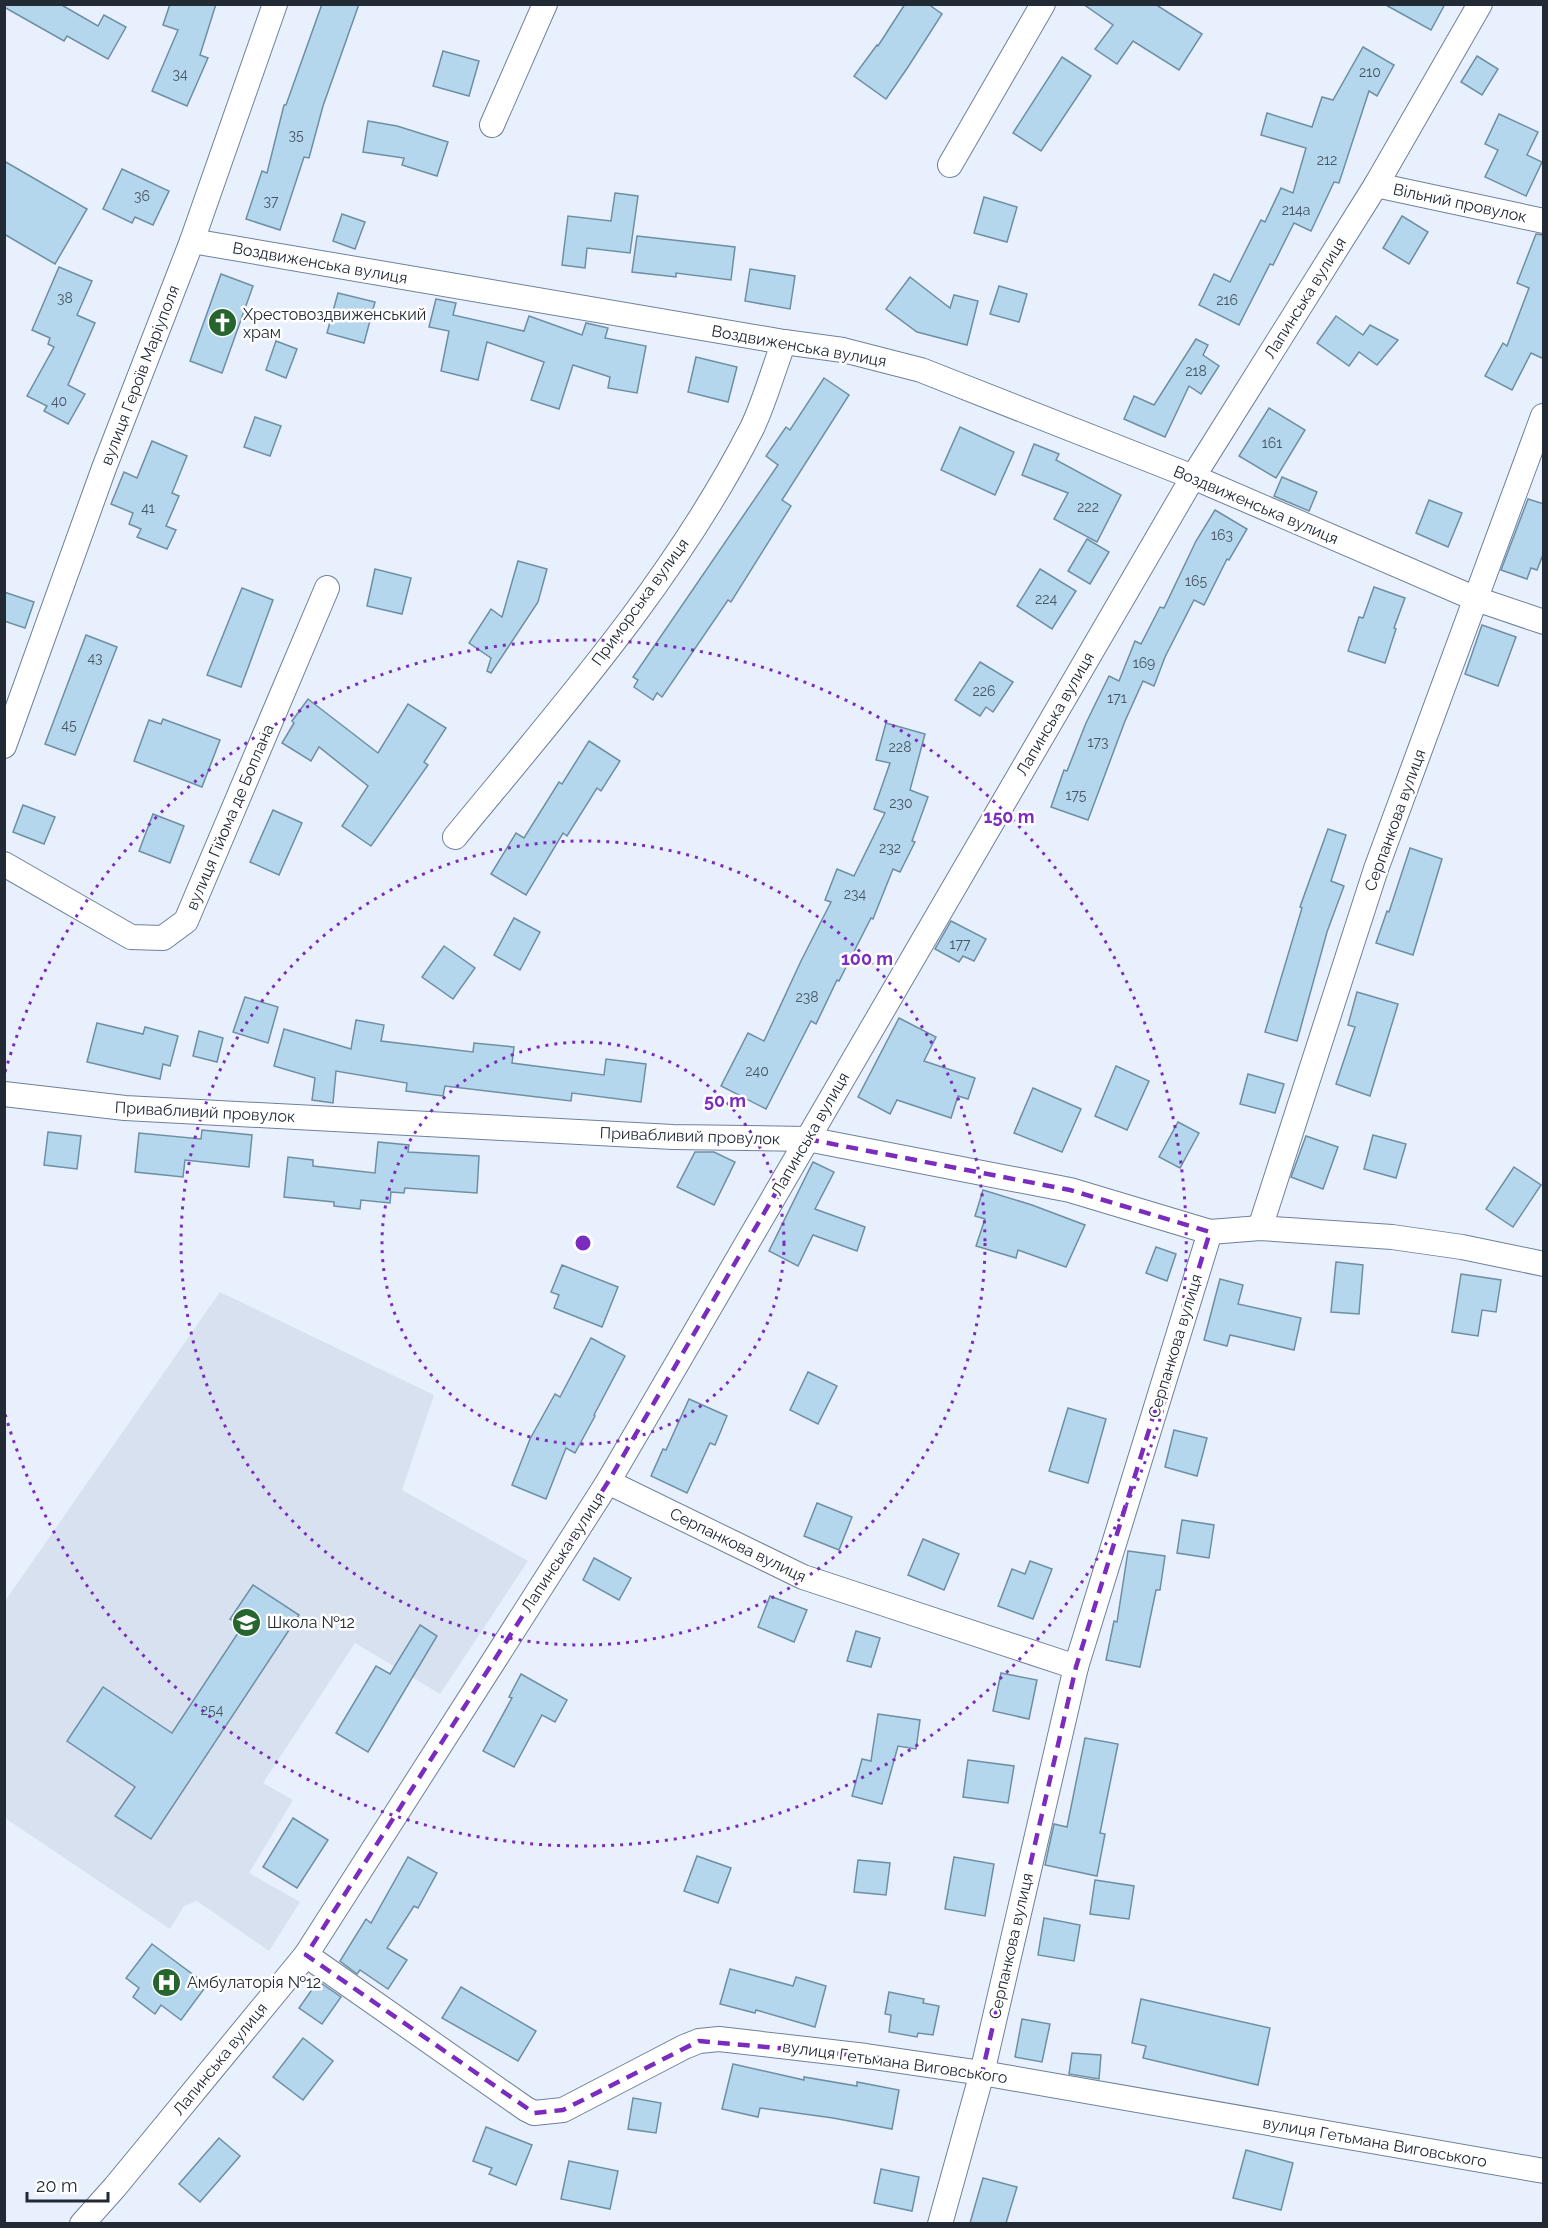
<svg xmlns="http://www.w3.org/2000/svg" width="1548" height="2228" font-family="Raleway,sans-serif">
	<rect width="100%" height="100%" fill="#e8f0fd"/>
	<!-- built -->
	<path fill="#d7e1f0" d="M220,1292l214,103 -32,95 126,71 -88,133 -85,-51 -92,140 30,17 -44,73 51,29 -31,49 -72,-50 -13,5 -14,23 -165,-111v-217z"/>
	<!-- building -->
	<g fill="#b5d7ed" stroke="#6e8fa3" stroke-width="1.5">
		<path d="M4,4h56l38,22 6,-11 22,12 -18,32 -41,-23 -3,5 -60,-34z"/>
		<path d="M170,4h46l-16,51 8,3 -21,48 -35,-15 26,-61 -15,-5z"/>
		<path d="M322,4h37l-36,102 -14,52 -5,-1 -24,73 -34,-11 16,-48 5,2 17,-68h2z"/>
		<path d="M905,4h23l14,10 -34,53 -22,32 -32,-23 23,-31 1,1z"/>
		<path d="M1083,4h72l47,30 -23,36 -46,-29 -16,23 -22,-15 18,-24z"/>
		<path d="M1384,4h61l-14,26z"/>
		<path d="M1363,47l31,18 -17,31 -8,-5 -30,92 -5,-1 -23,49 -17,-8 -21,42 -3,-1 -31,61 -40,-20 15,-31 16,8 31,-62 4,2 16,-34 12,5 13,-45 -45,-13 6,-22 45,14 10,-30 11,3z"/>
		<path d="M443,51l36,10 -10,35 -36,-10z"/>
		<path d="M1477,56l21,13 -16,26 -21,-13z"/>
		<path d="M1062,57l29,19 -50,75 -28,-18z"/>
		<path d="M1499,114l39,18 -11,23 15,7 -16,34 -41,-19 13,-27 -13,-6z"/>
		<path d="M368,121l29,5 51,16 -11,34 -35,-11 2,-7 -41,-6z"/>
		<path d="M4,161l83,48 -32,55 -51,-30z"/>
		<path d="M122,169l47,22 -16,34 -18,-8 -3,6 -29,-14z"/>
		<path d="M615,193l23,3 -8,57 -43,-5 -2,20 -23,-3 6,-49 43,5z"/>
		<path d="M984,197l33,10 -10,35 -33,-9z"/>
		<path d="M342,214l23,8 -10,27 -22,-8z"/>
		<path d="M1402,216l26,16 -19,32 -26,-16z"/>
		<path d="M1536,234l8,1v124l-13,-6 -19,37 -27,-14 18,-33 4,3 22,-58 -12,-5z"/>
		<path d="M637,236l98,11 -4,33 -55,-7v4l-44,-5z"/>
		<path d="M59,267l33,14 -15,34 18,8 -27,62 17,9 -17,30 -24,-13 3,-5 -20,-10 27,-49 -6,-3 2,-6 -18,-8z"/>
		<path d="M750,269l45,7 -5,33 -45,-8z"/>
		<path d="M221,274l32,12 -31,87 -32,-12z"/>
		<path d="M910,277l40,31 4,-13 24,6 -11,44 -50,-13 -31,-23z"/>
		<path d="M999,286l28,8 -8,28 -29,-8z"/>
		<path d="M338,293l37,9 -11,41 -37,-10z"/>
		<path d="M436,299l20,4 -3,12 71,16 5,-15 53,19 4,-12 22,5 -3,10 41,8 -9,47 -29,-5 2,-11 -37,-12 -14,44 -28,-9 13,-38 -57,-20 -9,38 -37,-9 8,-40 -20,-4z"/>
		<path d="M1336,316l27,19 7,-10 28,15 -21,25 -18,-13 -10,14 -32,-23z"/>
		<path d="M1196,339l12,6 -5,10 16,11 -18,28 -12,-8 -24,51 -41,-18 10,-23 20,9z"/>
		<path d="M276,341l21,8 -11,29 -20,-8z"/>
		<path d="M696,357l41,10 -9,35 -40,-10z"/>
		<path d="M824,378l25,17 -67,105 9,6 -60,96 -3,-2 -66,97 -5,-4 -4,7 -19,-13 4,-7 -5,-3 145,-212 -12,-9 20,-29 4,3z"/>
		<path d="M1269,408l36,22 -29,48 -37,-22z"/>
		<path d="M255,417l26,9 -11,30 -26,-9z"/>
		<path d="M960,427l54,25 -19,43 -54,-25z"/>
		<path d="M152,441l35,15 -15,37 7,3 -13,30 10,4 -9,19 -30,-12 4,-8 -12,-5 4,-11 -22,-9 13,-32 13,6z"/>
		<path d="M1034,444l25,10 -3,6 65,35 -24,47 -43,-23 14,-26 -46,-18z"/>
		<path d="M1282,477l35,15 -8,19 -35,-15z"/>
		<path d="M1528,499l16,5v48l-7,18 -6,-2 -4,11 -26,-9z"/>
		<path d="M1429,500l33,13 -14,34 -32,-14z"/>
		<path d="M1215,510l32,19 -18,31 -2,-1 -23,46 -10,-5 -29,57 -11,29 -11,-5 -18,40 -37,99 -37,-13 13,-37 3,1 19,-48 23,-47 10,5 16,-40 6,3 19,-37 4,1 32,-67z"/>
		<path d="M1087,539l22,13 -19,32 -22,-13z"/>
		<path d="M518,561l29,8 -9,33 -47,71 -4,-2 4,-13 -22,-15 22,-34 11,8z"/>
		<path d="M375,569l36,9 -9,36 -35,-8z"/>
		<path d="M1040,569l36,22 -24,38 -35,-23z"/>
		<path d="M1374,587l31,11 -11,30 2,1 -11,34 -37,-12 11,-34 4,1z"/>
		<path d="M242,588l31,12 -32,87 -34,-12z"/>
		<path d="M4,592l30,10 -9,26 -21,-7z"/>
		<path d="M1482,625l34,12 -18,49 -33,-12z"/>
		<path d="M86,635l31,12 -42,108 -30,-11z"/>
		<path d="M980,662l33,20 -20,30 -7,-5 -6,9 -25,-16z"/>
		<path d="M308,699l70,54 30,-49 38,24 -22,34 4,3 -57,81 -29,-20 26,-40 -49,-39 -8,14 -29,-18 12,-20 -2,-2z"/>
		<path d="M163,719l57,21 -18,47 -68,-26 15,-41 12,4z"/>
		<path d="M886,723l39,11 -15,56 18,7 -16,44 3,1 -15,30 -7,-3 -20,50 -2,-1 -32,63 -2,-1 -21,44 -5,-3 -45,88 -45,-23 27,-53 16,8 37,-80 30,-59 -6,-2 12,-31 17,7 31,-63 -11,-4 16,-46 -14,-3z"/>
		<path d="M589,741l31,20 -19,30 -4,-3 -30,48 -4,-3 -37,62 -35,-21 25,-41 8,5 35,-56 3,2z"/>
		<path d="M23,805l32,12 -11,27 -31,-12z"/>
		<path d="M273,810l29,13 -23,52 -29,-13z"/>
		<path d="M153,814l31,12 -14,37 -31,-12z"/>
		<path d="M1328,829l18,6 -15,46 13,5 -17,46 -30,109 -32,-9 37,-124 -2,-1z"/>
		<path d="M1410,848l32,11 -29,96 -37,-12 11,-32 2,1z"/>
		<path d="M514,918l26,14 -20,38 -26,-15z"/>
		<path d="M951,921l35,18 -12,22 -11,-5 -4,6 -24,-13z"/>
		<path d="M444,946l31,22 -22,31 -31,-22z"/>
		<path d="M1357,992l41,12 -28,92 -34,-12 19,-57 -7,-2z"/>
		<path d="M245,997l33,10 -10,36 -35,-11z"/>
		<path d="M899,1018l37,19 -12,24 51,17 -7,21 -10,-3 -7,22 -54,-18 -7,14 -32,-17z"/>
		<path d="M356,1020l28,5 -3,16 92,11 1,-9 40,4 -2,16 92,12 2,-16 40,5 -5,38 -69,-9 -1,8 -126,-15 -2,10 -37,-5 1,-8 -71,-12 -3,32 -21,-3 3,-22 -41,-12 10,-37 67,20z"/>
		<path d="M97,1023l46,11 2,-7 33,9 -8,30 -7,-2 -3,15 -73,-17z"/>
		<path d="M199,1031l24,7 -6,24 -24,-6z"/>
		<path d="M1116,1066l33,15 -22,49 -32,-14z"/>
		<path d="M1248,1074l36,10 -9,29 -35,-9z"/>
		<path d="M1033,1088l48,21 -19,43 -48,-19z"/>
		<path d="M1178,1122l21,11 -19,35 -21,-11z"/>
		<path d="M202,1130l50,5 -3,32 -64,-7 -2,17 -48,-5 4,-39 62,6z"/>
		<path d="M48,1132l33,4 -4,33 -33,-4z"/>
		<path d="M1373,1135l33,9 -10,34 -32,-9z"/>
		<path d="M1306,1136l32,11 -15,42 -32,-12z"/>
		<path d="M378,1142l31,3 -1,7 71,4 -2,37 -72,-5 -1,5 -13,-1 -1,11 -29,-3 -1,9 -26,-3v-4l-50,-5 4,-40 25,3v6l62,7z"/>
		<path d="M695,1152h19l21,10 -21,43 -37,-18z"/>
		<path d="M813,1162l21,10 -19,37 50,18 -8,24 -44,-16 -15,31 -29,-15z"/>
		<path d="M1514,1167l27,18 -28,42 -27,-18z"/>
		<path d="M983,1190l49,15 53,20 -19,42 -48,-17 -2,8 -40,-12 9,-27 -10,-3z"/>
		<path d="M1156,1247l20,7 -9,27 -21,-8z"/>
		<path d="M1336,1262l27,3 -4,49 -28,-2z"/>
		<path d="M562,1265l56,22 -16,40 -48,-19 5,-13 -8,-3z"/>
		<path d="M1461,1274l40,6 -5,32 -14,-2 -4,26 -26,-4z"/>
		<path d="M1220,1279l23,6 -5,19 63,14 -7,32 -64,-15 -3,11 -23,-6z"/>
		<path d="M591,1338l34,18 -31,59 1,1 -20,37 -9,-5 -20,51 -34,-14 18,-46 25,-45 5,3z"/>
		<path d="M808,1372l29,14 -19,38 -28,-14z"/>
		<path d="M689,1399l38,17 -12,29 -5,-2 -23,50 -36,-17 12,-27 3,1z"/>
		<path d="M1068,1408l38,11 -18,64 -39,-12z"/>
		<path d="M1174,1430l33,8 -10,38 -32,-9z"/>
		<path d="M817,1503l35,14 -13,33 -35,-14z"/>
		<path d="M1182,1520l32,5 -5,33 -32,-5z"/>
		<path d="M923,1539l36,15 -15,36 -36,-15z"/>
		<path d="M1128,1551l37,5 -5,34h-4l-16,77 -34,-7 8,-39 3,1z"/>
		<path d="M594,1558l37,20 -12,22 -36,-20z"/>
		<path d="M1030,1561l22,8 -19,50 -35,-13 14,-37 13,5z"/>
		<path d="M253,1585l46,30 -148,224 -36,-23 20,-29 -68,-46 36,-54 69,46 70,-106 -12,-8z"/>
		<path d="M770,1596l37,14 -13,32 -36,-15z"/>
		<path d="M420,1625l17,11 -69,116 -32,-19 40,-67 14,8z"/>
		<path d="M856,1631l24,7 -9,29 -24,-6z"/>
		<path d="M1001,1673l36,7 -8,39 -36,-8z"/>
		<path d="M521,1674l46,26 -12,22 -13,-7 -28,52 -31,-16 29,-53 -3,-1z"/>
		<path d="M878,1714l42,6 -4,29 -18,-3 -16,58 -30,-8 10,-37 9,2z"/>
		<path d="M1085,1738l33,6 -18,89 5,1 -8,42 -52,-11 9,-41 13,3z"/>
		<path d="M968,1760l46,6 -6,37 -45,-6z"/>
		<path d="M293,1818l35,22 -31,48 -34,-21z"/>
		<path d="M697,1856l34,12 -13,35 -34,-12z"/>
		<path d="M408,1857l29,16 -19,35 -4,-2 -27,42 20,12 -19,29 -28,-19 -3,4 -17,-13 26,-42 5,4z"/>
		<path d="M954,1857l40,7 -9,52 -40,-7z"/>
		<path d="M858,1860l32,3 -4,32 -32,-3z"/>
		<path d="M1095,1880l39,6 -5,33 -39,-5z"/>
		<path d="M1044,1918l36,7 -6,36 -36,-6z"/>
		<path d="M152,1944l55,41 -26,35 -20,-15 -6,9 -22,-17 6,-9 -13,-10z"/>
		<path d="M730,1969l63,17 3,-9 30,9 -11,41 -59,-17 -1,3 -35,-9z"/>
		<path d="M318,1981l23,16 -19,27 -23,-16z"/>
		<path d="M461,1987l75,44 -18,30 -76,-43z"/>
		<path d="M889,1992l35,7 -1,4 16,3 -6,29 -15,-2 -1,4 -28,-5 2,-17 -6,-1z"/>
		<path d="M1141,1999l129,29 -12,57 -115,-27 3,-12 -14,-3z"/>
		<path d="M1022,2019l28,5 -8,38 -27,-5z"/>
		<path d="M303,2038l30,23 -30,39 -30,-23z"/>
		<path d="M1072,2053l29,2 -2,24 -30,-5z"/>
		<path d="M733,2064l71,16v-3l53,9v-4l42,8 -7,39 -59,-11 -73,-10 -2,9 -36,-8z"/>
		<path d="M633,2098l28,5 -5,30 -28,-4z"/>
		<path d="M486,2127l46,18 -16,40 -27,-11 3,-6 -19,-7z"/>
		<path d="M219,2138l21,18 -40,46 -21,-18z"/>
		<path d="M1246,2150l47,13 -12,47 -48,-12z"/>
		<path d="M569,2161l49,10 -8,38 -49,-10z"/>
		<path d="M881,2169l38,8 -7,34 -38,-8z"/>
		<path d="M983,2178l34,9 -11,36h-36z"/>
	</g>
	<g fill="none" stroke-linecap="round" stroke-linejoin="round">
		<defs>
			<g id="minor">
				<path d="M492,125l53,-121"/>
				<path d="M950,165l93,-161"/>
				<path d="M1376,185l168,36"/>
				<path d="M192,241l592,101 59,8 78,20 272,107 283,122 68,23"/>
				<path d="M4,746l100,-278 88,-227 83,-237"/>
				<path d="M455,837c107,-130 220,-258 297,-409 13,-27 21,-58 32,-86"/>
				<path d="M4,864l127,73 32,1 23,-17 141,-333"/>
				<path d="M4,1094l121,14 548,29 134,2 263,51 140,42 50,-4 132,9 70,10 82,17"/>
				<path d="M1260,1228l116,-359 167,-453"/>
				<path d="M608,1482l195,95 273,90"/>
				<path d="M306,1955l220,154 8,4 29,-3 121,-63 15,-6 20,-2 147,17 116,17 562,98"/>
				<path d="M82,2224l33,-37 191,-232 302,-473 585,-1005 183,-292 104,-181"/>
				<path d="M940,2224l42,-151 94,-406 134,-435"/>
			</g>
		</defs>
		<!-- minor casing -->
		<use href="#minor" stroke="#6e809c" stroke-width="26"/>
		<!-- minor -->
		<use href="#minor" stroke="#fff" stroke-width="24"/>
	</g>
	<!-- marked area -->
	<path fill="none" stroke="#7b2cbf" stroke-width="4.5" stroke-dasharray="12 8" stroke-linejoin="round" d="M807,1139l263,51 140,42 -134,435 -94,406 -116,-17 -167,-15 -136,69 -29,3 -228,-158 302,-473z"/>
	<!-- distance rings -->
	<g fill="none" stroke="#7b2cbf" stroke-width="3" stroke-dasharray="3 6">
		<circle cx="583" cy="1243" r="201"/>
		<circle cx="583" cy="1243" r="402"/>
		<path d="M5 1072A603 603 0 1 1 5 1414"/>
	</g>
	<!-- icons -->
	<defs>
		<symbol id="church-disc" viewBox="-11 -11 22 22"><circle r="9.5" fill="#26652e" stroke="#fff"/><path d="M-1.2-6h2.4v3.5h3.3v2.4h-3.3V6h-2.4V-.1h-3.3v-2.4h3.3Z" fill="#fff"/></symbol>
		<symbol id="school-disc" viewBox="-11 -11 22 22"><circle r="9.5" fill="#26652e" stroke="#fff"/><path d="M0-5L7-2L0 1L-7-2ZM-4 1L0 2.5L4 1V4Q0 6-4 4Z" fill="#fff"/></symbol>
		<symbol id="hospital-disc" viewBox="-11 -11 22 22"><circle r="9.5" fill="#26652e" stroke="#fff"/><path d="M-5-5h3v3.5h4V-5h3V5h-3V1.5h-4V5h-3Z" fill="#fff"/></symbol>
	</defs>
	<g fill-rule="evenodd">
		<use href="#church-disc" x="206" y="306" width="33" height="33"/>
		<use href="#school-disc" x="230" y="1606" width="33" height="33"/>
		<use href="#hospital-disc" x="150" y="1966" width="33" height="33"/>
	</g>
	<g text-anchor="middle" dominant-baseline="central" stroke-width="5" stroke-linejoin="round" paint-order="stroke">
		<!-- number labels -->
		<g font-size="14" fill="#475564">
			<text x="1370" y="72">210</text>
			<text x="180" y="74">34</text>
			<text x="296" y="135">35</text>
			<text x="1327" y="160">212</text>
			<text x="142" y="196">36</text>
			<text x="271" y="201">37</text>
			<text x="1296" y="210">214а</text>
			<text x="65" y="298">38</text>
			<text x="1227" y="300">216</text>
			<text x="1196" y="371">218</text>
			<text x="59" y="401">40</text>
			<text x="1272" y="443">161</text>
			<text x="1088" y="507">222</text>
			<text x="148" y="508">41</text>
			<text x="1222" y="535">163</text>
			<text x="1196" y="581">165</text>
			<text x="1046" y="599">224</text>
			<text x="95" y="658">43</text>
			<text x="1144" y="663">169</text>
			<text x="984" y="691">226</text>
			<text x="1117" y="698">171</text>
			<text x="69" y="725">45</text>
			<text x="1098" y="742">173</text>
			<text x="900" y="747">228</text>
			<text x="1076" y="795">175</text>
			<text x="901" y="803">230</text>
			<text x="890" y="848">232</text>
			<text x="855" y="894">234</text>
			<text x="960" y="944">177</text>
			<text x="807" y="997">238</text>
			<text x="757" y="1071">240</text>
			<text x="212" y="1710">254</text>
		</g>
		<!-- street labels -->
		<g font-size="16" fill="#222a36" stroke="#fff">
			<text transform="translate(1460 203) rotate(12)">Вільний провулок</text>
			<text transform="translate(320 263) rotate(10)">Воздвиженська вулиця</text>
			<text transform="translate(1305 298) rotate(-58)">Лапинська вулиця</text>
			<text transform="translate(799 346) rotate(10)">Воздвиженська вулиця</text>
			<text transform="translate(140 375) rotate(-69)">вулиця Героїв Маріуполя</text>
			<text transform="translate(1256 505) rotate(23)">Воздвиженська вулиця</text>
			<text transform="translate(640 602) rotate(-54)">Приморська вулиця</text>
			<text transform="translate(1055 714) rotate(-60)">Лапинська вулиця</text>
			<text transform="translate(230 817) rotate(-67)">вулиця Гійома де Боплана</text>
			<text transform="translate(1395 820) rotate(-70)">Серпанкова вулиця</text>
			<text transform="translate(205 1112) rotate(3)">Привабливий провулок</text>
			<text transform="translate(810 1134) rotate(-60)">Лапинська вулиця</text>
			<text transform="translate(690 1136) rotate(2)">Привабливий провулок</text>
			<text transform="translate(1175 1346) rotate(-73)">Серпанкова вулиця</text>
			<text transform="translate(738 1545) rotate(26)">Серпанкова вулиця</text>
			<text transform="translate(563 1552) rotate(-57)">Лапинська вулиця</text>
			<text transform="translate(1011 1946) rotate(-77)">Серпанкова вулиця</text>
			<text transform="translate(220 2059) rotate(-51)">Лапинська вулиця</text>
			<text transform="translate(895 2062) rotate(8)">вулиця Гетьмана Виговського</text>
			<text transform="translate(1375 2142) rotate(10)">вулиця Гетьмана Виговського</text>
		</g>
		<!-- poi labels -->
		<g font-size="16" fill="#222a36" stroke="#fff" text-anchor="start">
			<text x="243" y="314">Хрестовоздвиженський<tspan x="243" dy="18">храм</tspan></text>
			<text x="267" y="1622">Школа №12</text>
			<text x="187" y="1982">Амбулаторія №12</text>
		</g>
	</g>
	<circle cx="583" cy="1243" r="9" fill="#7b2cbf" stroke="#fff" stroke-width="3"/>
	<g font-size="18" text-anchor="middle" font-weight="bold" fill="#7b2cbf" stroke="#fff" stroke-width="5" stroke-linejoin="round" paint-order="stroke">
		<text x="1009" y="823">150 m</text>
		<text x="867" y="965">100 m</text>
		<text x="725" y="1107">50 m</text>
	</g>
	<!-- border -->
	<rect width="1548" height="2228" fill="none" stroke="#222a36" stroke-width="12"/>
	<!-- scale -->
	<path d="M27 2192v9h81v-9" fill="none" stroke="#222a36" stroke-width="3"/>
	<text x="36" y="2192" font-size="18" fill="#222a36" stroke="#ffffff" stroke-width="4.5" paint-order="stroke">20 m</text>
</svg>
